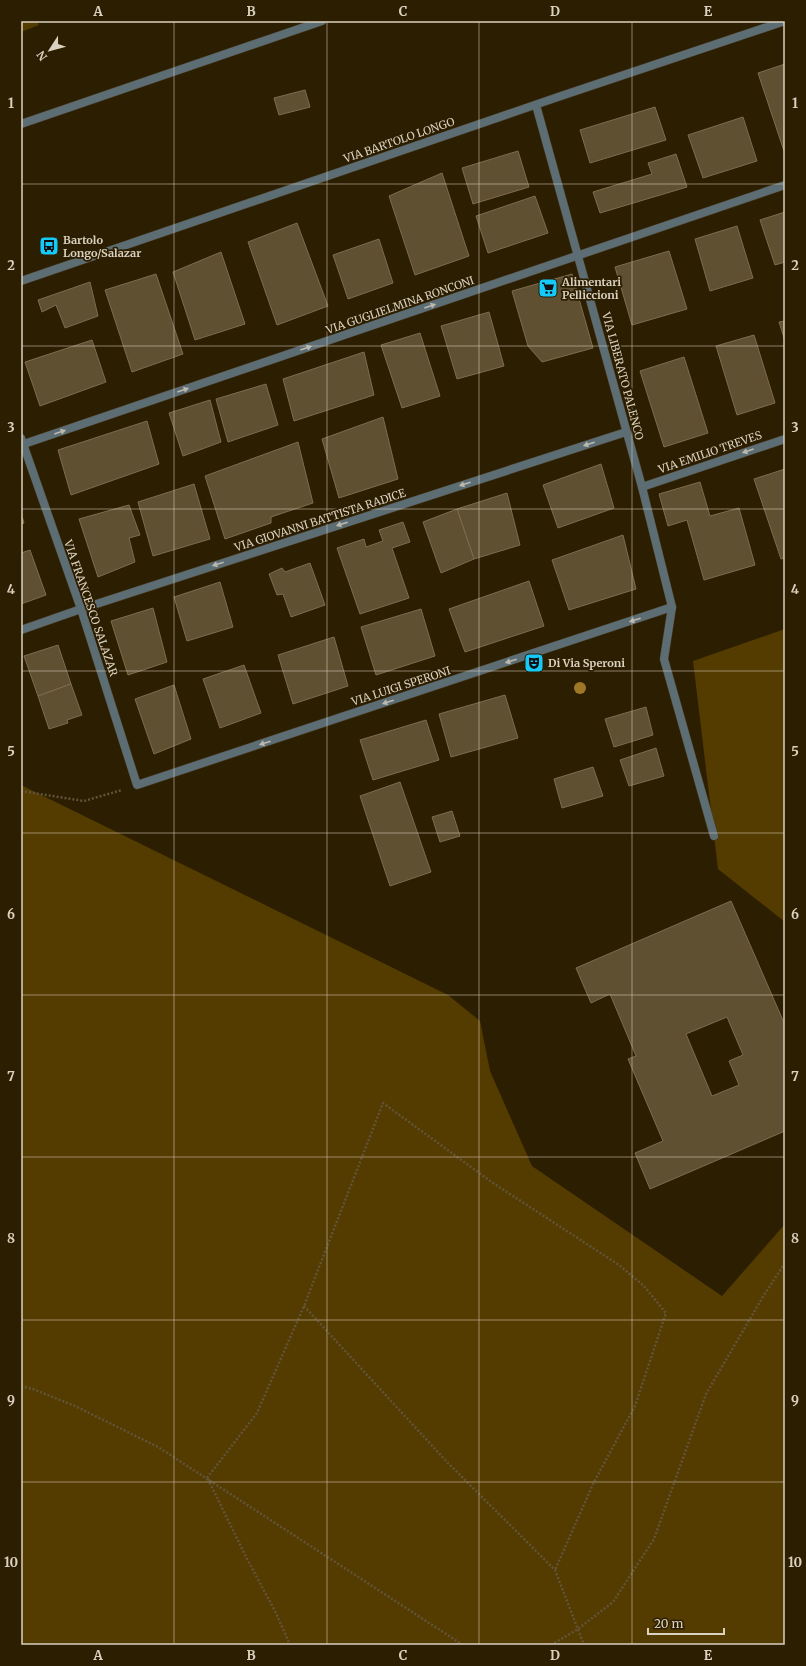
<svg xmlns="http://www.w3.org/2000/svg" width="806" height="1666" font-family="Merriweather,serif">
	<rect width="100%" height="100%" fill="#2c1e01"/>
	<!-- green -->
	<g fill="#543b00">
		<path d="M21,21h16l2,4 -18,7z"/>
		<path d="M785,629v293l-67,-53 -25,-208z"/>
		<path d="M21,785l427,210 32,26 10,50 42,95 190,130 63,-72v421h-764z"/>
	</g>
	<!-- building -->
	<g fill="#605032" stroke="#7d6c4e" fill-rule="evenodd">
		<path d="M785,64v87h-1l-26,-78z"/>
		<path d="M305,90l5,17 -31,8 -5,-17z"/>
		<path d="M655,107l11,33 -76,23 -10,-33z"/>
		<path d="M743,117l14,44 -54,17 -15,-43z"/>
		<path d="M518,151l11,36 -56,17 -11,-36z"/>
		<path d="M676,154l11,33 -87,26 -7,-21 59,-18 -4,-11z"/>
		<path d="M442,173l27,83 -54,19 -26,-79z"/>
		<path d="M535,196l13,37 -60,20 -12,-37z"/>
		<path d="M785,212v50l-10,3 -15,-45z"/>
		<path d="M297,223l31,83 -51,19 -29,-83z"/>
		<path d="M737,226l16,52 -43,13 -15,-52z"/>
		<path d="M379,239l14,44 -45,16 -15,-44z"/>
		<path d="M669,251l18,58 -55,16 -17,-58z"/>
		<path d="M221,252l24,72 -50,16 -22,-68z"/>
		<path d="M156,274l27,80 -51,18 -27,-82z"/>
		<path d="M572,274l21,74 -51,14 -14,-16 -16,-55z"/>
		<path d="M90,282l8,34 -33,12 -9,-23 -14,7 -4,-12z"/>
		<path d="M489,312l15,54 -47,13 -16,-53z"/>
		<path d="M785,321v20l-6,-19z"/>
		<path d="M420,333l20,63 -38,12 -21,-63z"/>
		<path d="M754,335l21,68 -38,12 -21,-69z"/>
		<path d="M92,340l14,42 -66,24 -15,-44z"/>
		<path d="M364,352l10,43 -80,26 -11,-42z"/>
		<path d="M684,357l24,76 -44,14 -24,-76z"/>
		<path d="M266,384l12,41 -50,17 -12,-43z"/>
		<path d="M210,400l11,42 -38,14 -14,-43z"/>
		<path d="M383,417l15,62 -59,19 -17,-59z"/>
		<path d="M147,421l12,43 -88,31 -13,-45z"/>
		<path d="M298,442l15,61 -42,14v6l-46,16 -20,-63z"/>
		<path d="M601,464l13,44 -56,20 -15,-43z"/>
		<path d="M785,469v89l-4,1 -27,-80z"/>
		<path d="M700,482l10,34 29,-8 16,57 -51,15 -17,-60 -19,6 -9,-32z"/>
		<path d="M194,484l16,55 -57,17 -15,-54z"/>
		<path d="M507,493l13,52 -46,14 -17,-50z"/>
		<path d="M129,505l11,30 -11,3 6,24 -37,15 -19,-58z"/>
		<path d="M457,509l17,50 -33,14 -18,-51z"/>
		<path d="M21,513l3,10 -3,1z"/>
		<path d="M403,522l7,20 -18,6 17,50 -49,16 -23,-66 27,-9 2,8 17,-6 -4,-11z"/>
		<path d="M623,535l13,54 -67,21 -17,-50z"/>
		<path d="M30,550l16,45 -25,9v-51z"/>
		<path d="M310,563l15,42 -34,12 -8,-23 -6,1 -8,-21 13,-6 3,4z"/>
		<path d="M529,581l15,45 -79,26 -16,-43z"/>
		<path d="M220,582l13,45 -46,14 -13,-44z"/>
		<path d="M153,608l14,54 -39,13 -17,-54z"/>
		<path d="M421,609l14,47 -59,19 -15,-48z"/>
		<path d="M334,637l14,49 -55,18 -15,-49z"/>
		<path d="M58,645l13,39 -33,12 -14,-40z"/>
		<path d="M244,665l17,48 -41,15 -17,-49z"/>
		<path d="M71,684l11,31 -15,5 1,3 -19,6 -11,-33z"/>
		<path d="M174,685l17,54 -37,15 -19,-55z"/>
		<path d="M505,695l13,43 -67,19 -12,-43z"/>
		<path d="M646,707l7,28 -39,12 -9,-28z"/>
		<path d="M426,720l13,40 -66,20 -13,-40z"/>
		<path d="M656,748l8,28 -35,10 -9,-26z"/>
		<path d="M593,767l10,29 -41,12 -8,-29z"/>
		<path d="M400,782l31,90 -41,14 -30,-90z"/>
		<path d="M452,811l8,25 -20,6 -8,-25z"/>
		<path d="M731,901l54,124v106l-135,58 -15,-36 28,-12 -35,-82 8,-3 -26,-62 -19,9 -15,-35zM727,1017l16,38 -14,6 10,24 -27,11 -26,-62z"/>
	</g>
	<g fill="none" stroke-linecap="round" stroke-linejoin="round">
		<defs>
			<g id="minor">
				<path d="M536,105l106,382 30,120 -8,52 50,177"/>
				<path d="M21,124l301,-103"/>
				<path d="M21,281l537,-184 227,-76"/>
				<path d="M21,438l60,171 56,176 535,-178"/>
				<path d="M21,445l764,-260"/>
				<path d="M642,487l143,-48"/>
				<path d="M21,630l60,-21 545,-177"/>
			</g>
		</defs>
		<!-- minor casing -->
		<use href="#minor" stroke="#483b20" stroke-width="9"/>
		<!-- path -->
		<g stroke="#61543b" stroke-width="2.5" stroke-dasharray="2 2" stroke-linecap="butt">
			<path d="M21,791l63,10 38,-11"/>
			<path d="M304,1306l143,156 108,108 29,75"/>
			<path d="M21,1386l12,3 42,17 83,41 305,198"/>
			<path d="M207,1478l50,-65 47,-107 79,-203 110,80 126,82 25,21 22,27 -31,93 -41,76 -39,88"/>
			<path d="M208,1479l38,78 30,56 14,32"/>
			<path d="M551,1645l27,-16 35,-27 41,-63 52,-145 58,-99 21,-32"/>
		</g>
		<!-- minor -->
		<use href="#minor" stroke="#5d6d74" stroke-width="8"/>
	</g>
	<!-- trees -->
	<circle fill="#9e7827" cx="580" cy="688" r="6"/>
	<!-- one-way arrows -->
	<defs><path id="oneway-solid" d="M-6-.8H1V-3.2L6.5 0L1 3.2V.8H-6Z"/></defs>
	<g fill="#bbb8ad">
		<use href="#oneway-solid" transform="translate(430 306) rotate(-19)"/>
		<use href="#oneway-solid" transform="translate(306 348) rotate(-19)"/>
		<use href="#oneway-solid" transform="translate(183 390) rotate(-19)"/>
		<use href="#oneway-solid" transform="translate(60 432) rotate(-19)"/>
		<use href="#oneway-solid" transform="translate(589 444) rotate(162)"/>
		<use href="#oneway-solid" transform="translate(748 451) rotate(161)"/>
		<use href="#oneway-solid" transform="translate(465 484) rotate(162)"/>
		<use href="#oneway-solid" transform="translate(342 524) rotate(162)"/>
		<use href="#oneway-solid" transform="translate(218 564) rotate(162)"/>
		<use href="#oneway-solid" transform="translate(635 620) rotate(162)"/>
		<use href="#oneway-solid" transform="translate(511 661) rotate(162)"/>
		<use href="#oneway-solid" transform="translate(388 702) rotate(162)"/>
		<use href="#oneway-solid" transform="translate(265 743) rotate(162)"/>
	</g>
	<!-- grid -->
	<path fill="none" stroke="#dad1c0" stroke-width="1" stroke-opacity="0.55" d="M174,21v1624M327,21v1624M479,21v1624M632,21v1624M21,184h764M21,346h764M21,509h764M21,671h764M21,833h764M21,995h764M21,1157h764M21,1320h764M21,1482h764"/>
	<!-- icons -->
	<defs>
		<symbol id="bus-square" viewBox="-11 -11 22 22"><rect x="-9" y="-9" width="18" height="18" rx="4" fill="#14cafb" stroke="#2c1e01"/><path d="M-5-6H5V4H4V6H2V4H-2V6H-4V4H-5ZM-3.5-4V0h7V-4ZM-3.5 1.2v1.5H-2V1.2ZM2 1.2v1.5H3.5V1.2Z" fill="#111"/></symbol>
		<symbol id="supermarket-square" viewBox="-11 -11 22 22"><rect x="-9" y="-9" width="18" height="18" rx="4" fill="#14cafb" stroke="#2c1e01"/><path d="M-6-5.5h2.5l.6 2H6L4.5 2H-2.5L-4.4-4H-6ZM-1.5 3.2a1.3 1.3 0 1 0 .1 0ZM3 3.2a1.3 1.3 0 1 0 .1 0Z" fill="#111"/></symbol>
		<symbol id="theatre-square" viewBox="-11 -11 22 22"><rect x="-9" y="-9" width="18" height="18" rx="4" fill="#14cafb" stroke="#2c1e01"/><path d="M-5-5.5Q0-4 5-5.5V0Q5 5 0 6Q-5 5-5 0ZM-3.3-2.5H-1v1.5H-3.3ZM1-2.5H3.3v1.5H1ZM-2.8 1Q0 5.5 2.8 1Z" fill="#111"/></symbol>
	</defs>
	<g fill-rule="evenodd">
		<use href="#bus-square" x="38" y="235" width="22" height="22"/>
		<use href="#supermarket-square" x="537" y="277" width="22" height="22"/>
		<use href="#theatre-square" x="523" y="652" width="22" height="22"/>
	</g>
	<g text-anchor="middle" dominant-baseline="central" stroke-width="3.5" stroke-linejoin="round" paint-order="stroke">
		<!-- street labels -->
		<g font-size="11" fill="#dad1c0" stroke="#2c1e01">
			<text transform="translate(399 140) rotate(-19)">VIA BARTOLO LONGO</text>
			<text transform="translate(400 305) rotate(-19)">VIA GUGLIELMINA RONCONI</text>
			<text transform="translate(623 376) rotate(75)">VIA LIBERATO PALENCO</text>
			<text transform="translate(710 452) rotate(-19)">VIA EMILIO TREVES</text>
			<text transform="translate(320 520) rotate(-18)">VIA GIOVANNI BATTISTA RADICE</text>
			<text transform="translate(91 608) rotate(71)">VIA FRANCESCO SALAZAR</text>
			<text transform="translate(401 686) rotate(-18)">VIA LUIGI SPERONI</text>
		</g>
		<!-- poi labels -->
		<g font-size="11" font-weight="bold" fill="#dad1c0" stroke="#2c1e01" text-anchor="start">
			<text x="63" y="240">Bartolo<tspan x="63" dy="13">Longo/Salazar</tspan></text>
			<text x="562" y="282">Alimentari<tspan x="562" dy="13">Pelliccioni</tspan></text>
			<text x="548" y="663">Di Via Speroni</text>
		</g>
	</g>
	<!-- border -->
	<rect width="806" height="1666" fill="none" stroke="#2c1e01" stroke-width="44"/>
	<!-- north arrow -->
	<g transform="translate(50 50) rotate(234)" stroke="#2c1e01" stroke-width="3" paint-order="stroke">
	<path d="M0-3L7 15L0 10L-7 15Z" fill="#dad1c0"/>
	<text y="-6" font-size="11" font-weight="bold" text-anchor="middle" fill="#dad1c0">N</text>
	</g>
	<!-- scale -->
	<path d="M648 1628v6h76v-6" fill="none" stroke="#dad1c0" stroke-width="2"/>
	<text x="654" y="1628" font-size="12" fill="#dad1c0" stroke="#2c1e01" stroke-width="3" paint-order="stroke">20 m</text>
	<rect x="22" y="22" width="762" height="1622" fill="none" stroke="#dad1c0" stroke-width="1.5"/>
	<g font-size="13" text-anchor="middle" font-weight="bold" fill="#dad1c0">
		<text x="98" y="16">A</text>
		<text x="251" y="16">B</text>
		<text x="403" y="16">C</text>
		<text x="555" y="16">D</text>
		<text x="708" y="16">E</text>
		<text x="11" y="108">1</text>
		<text x="795" y="108">1</text>
		<text x="11" y="270">2</text>
		<text x="795" y="270">2</text>
		<text x="11" y="432">3</text>
		<text x="795" y="432">3</text>
		<text x="11" y="594">4</text>
		<text x="795" y="594">4</text>
		<text x="11" y="756">5</text>
		<text x="795" y="756">5</text>
		<text x="11" y="919">6</text>
		<text x="795" y="919">6</text>
		<text x="11" y="1081">7</text>
		<text x="795" y="1081">7</text>
		<text x="11" y="1243">8</text>
		<text x="795" y="1243">8</text>
		<text x="11" y="1405">9</text>
		<text x="795" y="1405">9</text>
		<text x="11" y="1567">10</text>
		<text x="795" y="1567">10</text>
		<text x="98" y="1660">A</text>
		<text x="251" y="1660">B</text>
		<text x="403" y="1660">C</text>
		<text x="555" y="1660">D</text>
		<text x="708" y="1660">E</text>
	</g>
</svg>
